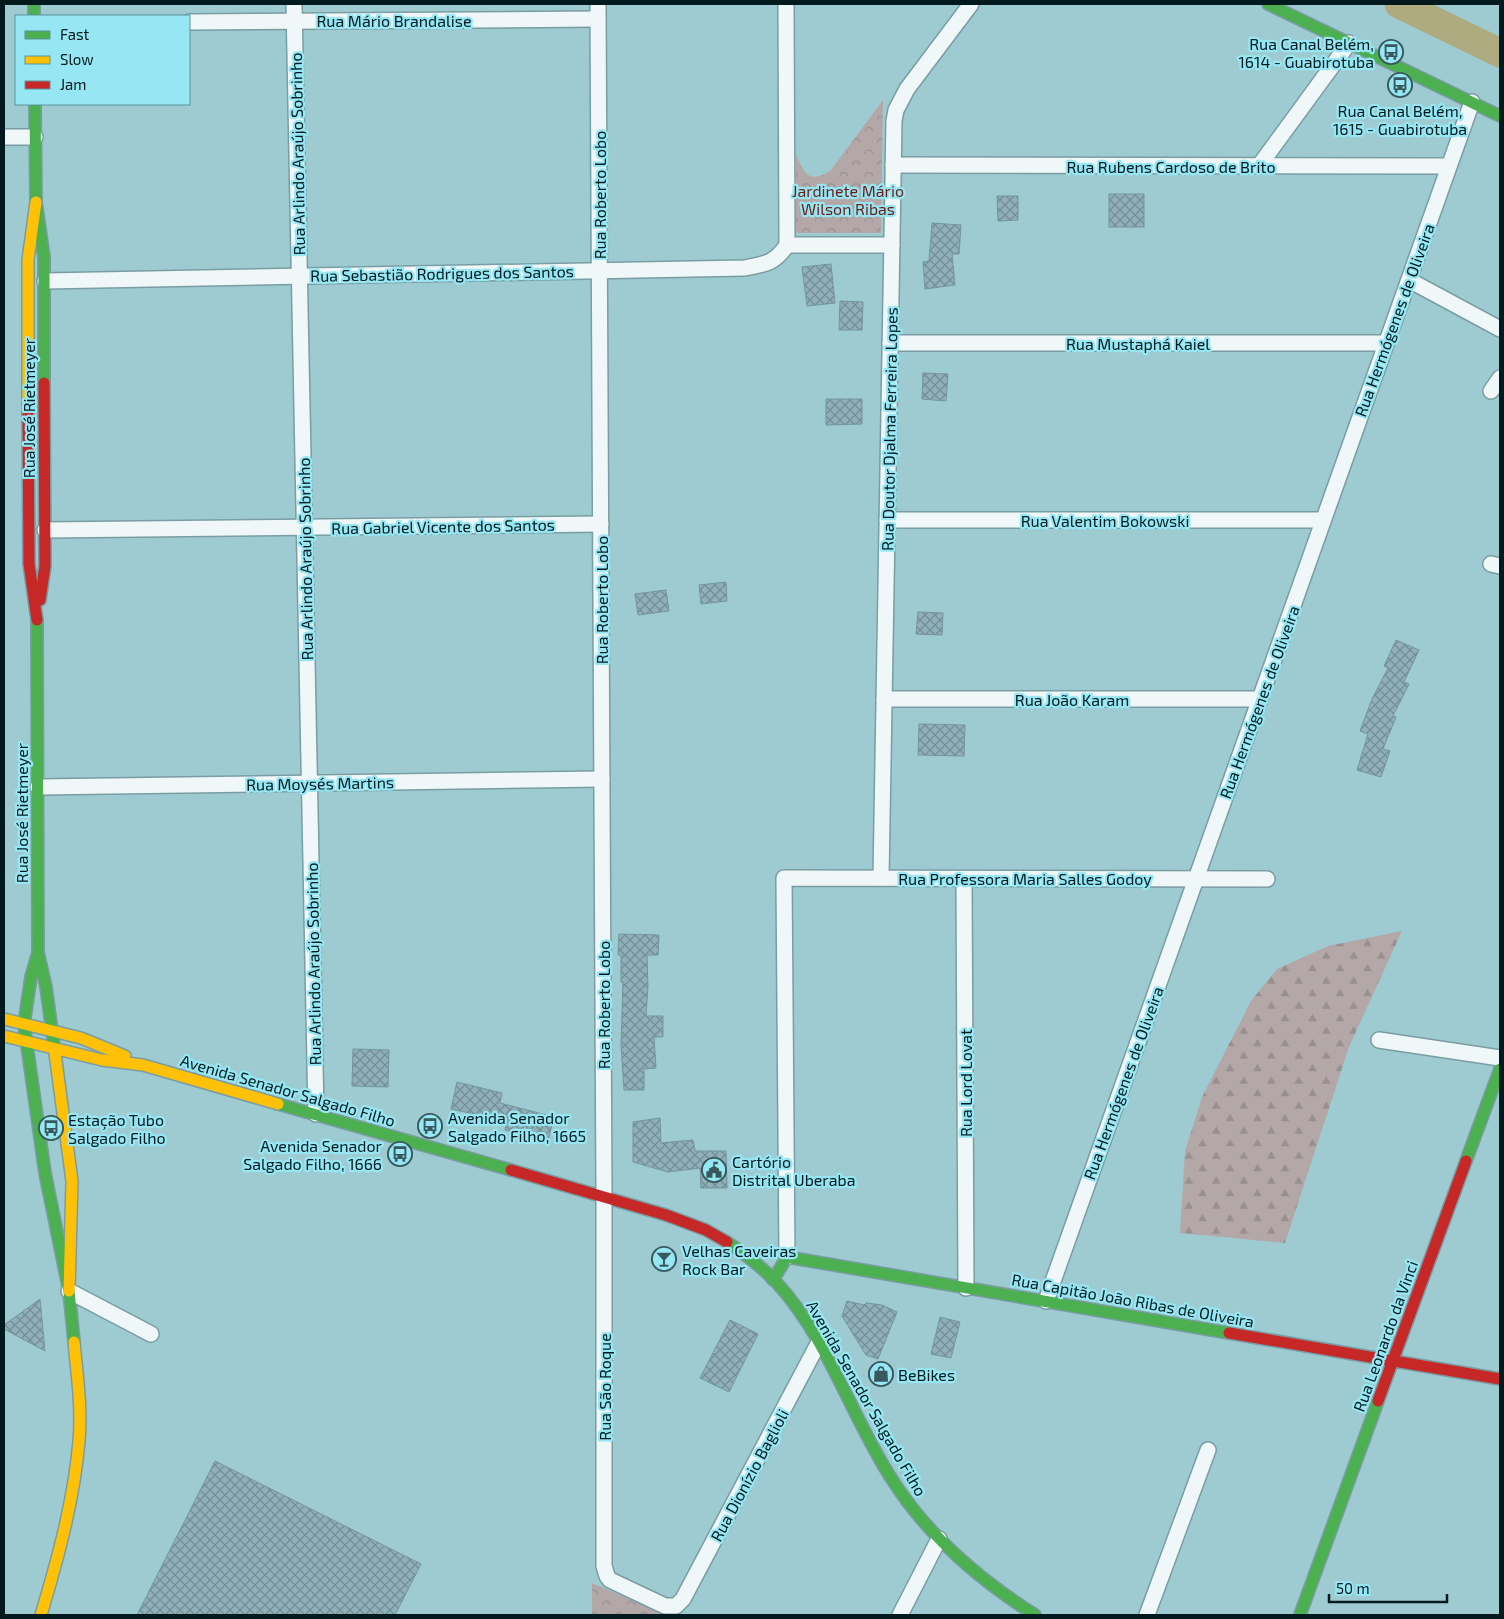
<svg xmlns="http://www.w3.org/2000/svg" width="1504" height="1619" font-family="'Exo 2',sans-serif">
	<defs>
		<pattern id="forest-firs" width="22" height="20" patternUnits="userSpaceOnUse" patternTransform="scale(1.25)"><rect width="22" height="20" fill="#b3a8a7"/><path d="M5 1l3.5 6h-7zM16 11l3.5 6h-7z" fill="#98908f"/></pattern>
		<pattern id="park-crowns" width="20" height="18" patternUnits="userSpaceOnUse" patternTransform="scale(1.25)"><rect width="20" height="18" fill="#b3a8a7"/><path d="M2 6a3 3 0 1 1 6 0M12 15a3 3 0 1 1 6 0" fill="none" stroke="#98908f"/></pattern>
		<pattern id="building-cross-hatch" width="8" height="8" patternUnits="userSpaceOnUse" patternTransform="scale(1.25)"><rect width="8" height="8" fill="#8fb0b8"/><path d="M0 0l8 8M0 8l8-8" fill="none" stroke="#738e95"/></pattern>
	</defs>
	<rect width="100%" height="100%" fill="#9ecbd1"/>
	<!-- forest -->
	<path fill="url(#forest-firs)" d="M1402,931l-53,116 -64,196 -105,-10 5,-82 17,-54 49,-96 26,-32 51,-23z"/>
	<!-- park -->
	<g fill="url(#park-crowns)">
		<path d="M883,100l-2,133h-85v-78c9,20 14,29 35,15z"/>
		<path d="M592,1583l73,32h-73z"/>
	</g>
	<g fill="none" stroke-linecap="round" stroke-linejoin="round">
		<!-- river -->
		<path stroke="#afab80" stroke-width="29" d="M1399,4l101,49"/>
	</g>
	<!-- building -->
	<g fill="url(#building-cross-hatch)" stroke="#73959d">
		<rect x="1109" y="194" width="35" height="33"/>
		<path d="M997,196h21v24l-20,1z"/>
		<path d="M932,223l29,2 -2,29h-7l3,31 -30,4 -2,-27 6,-1z"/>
		<path d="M831,264l4,39 -28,3 -5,-39z"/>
		<path d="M840,301l23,1 -1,28h-23z"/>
		<path d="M923,373l25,1 -2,27 -24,-2z"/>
		<path d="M826,399h36v25l-36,1z"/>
		<path d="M726,582l1,19 -26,3 -2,-19z"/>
		<path d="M666,590l3,21 -31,4 -3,-21z"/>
		<path d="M918,612l25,1 -1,22 -26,-1z"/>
		<path d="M1396,640l23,10 -15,32 5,2 -16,32 3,1 -13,32 7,2 -9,26 -24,-7 11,-36 -8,-3 12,-32 16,-31 -4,-2z"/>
		<path d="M919,724l46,1 -1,31 -46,-1z"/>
		<path d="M619,934l40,1 -1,20h-11l1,32 -2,29h17v21h-9l2,31 -12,1v21h-20l-3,-45 2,-63h-2v-27h-3z"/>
		<path d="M353,1049l36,1 -1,37 -36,-1z"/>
		<path d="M457,1082l45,11 -2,10 54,14 -6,24 -43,-11 2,-9 -56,-12z"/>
		<path d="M660,1118l1,25 32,-3 2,11h31l1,37h-26l-1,-20 -32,4 -35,-10v-40z"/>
		<path d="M40,1299l5,52 -41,-22v-4z"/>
		<path d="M847,1301l17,4 2,-2 16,2 15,7 -19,47 -12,-4 -24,-39z"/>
		<path d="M940,1317l20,5 -9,36 -20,-4z"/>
		<path d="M730,1320l28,14 -29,58 -29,-14z"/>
		<path d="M215,1461l206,103 -26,51h-258z"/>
	</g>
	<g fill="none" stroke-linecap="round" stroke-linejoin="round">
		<defs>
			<g id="street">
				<path d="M294,4l22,1110"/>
				<path d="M598,4l6,1193v369l3,10 3,4 55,26h11l7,-7 136,-257"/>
				<path d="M786,4l1,241"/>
				<path d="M189,22l409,-3"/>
				<path d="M4,137h31"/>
				<path d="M893,165l556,1"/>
				<path d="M1259,166l90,-123"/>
				<path d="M1409,280l91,49"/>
				<path d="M45,281l699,-13c22,-4 31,-5 43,-23h105"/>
				<path d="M890,343h496"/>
				<path d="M1491,391l9,-13"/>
				<path d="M887,520h436"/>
				<path d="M45,530l556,-6"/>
				<path d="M1491,564l9,2"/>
				<path d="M884,699h376"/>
				<path d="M38,787l564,-8"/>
				<path d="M881,878l13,-757 2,-11 11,-21 64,-85"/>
				<path d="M964,879l2,409"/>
				<path d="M1379,1040l121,18"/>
				<path d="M787,1257l-3,-379 483,1"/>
				<path d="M69,1291l82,43"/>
				<path d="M1046,1301l426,-1199"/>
				<path d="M900,1615l39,-76"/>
				<path d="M1147,1615l61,-165"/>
			</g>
			<g id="fast">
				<path d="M34,4v12"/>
				<path d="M1268,4l232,112"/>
				<path d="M35,104l1,98 8,55v126"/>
				<path d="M37,620l1,332 8,35 9,66"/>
				<path d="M37,956l-6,21 -7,47 21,149 24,118 5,51"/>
				<path d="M278,1104l233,66"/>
				<path d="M1466,1161l34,-92"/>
				<path d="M727,1242c18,12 35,25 50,41 52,57 74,134 116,198 36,56 87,99 142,134"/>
				<path d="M773,1280l14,-23 442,76"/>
				<path d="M1300,1615l78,-214"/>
			</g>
			<g id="slow">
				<path d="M28,407v-147l8,-58"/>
				<path d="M4,1019l77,19 44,18"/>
				<path d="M4,1036l98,24 41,5 135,39"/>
				<path d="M55,1053l17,128 -3,110"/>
				<path d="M41,1615c17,-57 33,-115 38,-174 3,-34 -2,-66 -5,-99"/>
			</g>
			<g id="jam">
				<path d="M28,407l1,157 8,56"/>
				<path d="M40,600l5,-34 -1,-183"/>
				<path d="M511,1170l155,45 40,15 21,12"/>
				<path d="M1229,1333l271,46"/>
				<path d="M1378,1401l88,-240"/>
			</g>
		</defs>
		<!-- street casing -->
		<use href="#street" stroke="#799da2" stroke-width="18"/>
		<!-- fast casing -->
		<use href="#fast" stroke="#799da2" stroke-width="14"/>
		<!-- slow casing -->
		<use href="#slow" stroke="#799da2" stroke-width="14"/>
		<!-- jam casing -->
		<use href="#jam" stroke="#799da2" stroke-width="14"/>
		<!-- street -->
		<use href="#street" stroke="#f0f7f8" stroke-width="15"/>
		<!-- fast -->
		<use href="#fast" stroke="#4caf50" stroke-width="11"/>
		<!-- slow -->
		<use href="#slow" stroke="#ffc107" stroke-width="11"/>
		<!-- jam -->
		<use href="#jam" stroke="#c62828" stroke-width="11"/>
	</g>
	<!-- icons -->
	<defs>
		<symbol id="bus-ring" viewBox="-11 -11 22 22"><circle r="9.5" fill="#96e7f3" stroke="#39585d" stroke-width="1.5"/><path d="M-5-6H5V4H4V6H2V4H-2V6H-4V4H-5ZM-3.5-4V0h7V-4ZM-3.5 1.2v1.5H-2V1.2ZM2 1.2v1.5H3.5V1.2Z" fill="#39585d"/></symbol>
		<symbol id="civic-ring" viewBox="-11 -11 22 22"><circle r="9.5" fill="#96e7f3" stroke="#39585d" stroke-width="1.5"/><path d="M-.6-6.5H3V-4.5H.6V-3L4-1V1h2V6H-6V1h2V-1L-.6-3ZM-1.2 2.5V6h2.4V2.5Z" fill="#39585d"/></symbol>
		<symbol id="bar-ring" viewBox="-11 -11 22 22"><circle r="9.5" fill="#96e7f3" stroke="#39585d" stroke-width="1.5"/><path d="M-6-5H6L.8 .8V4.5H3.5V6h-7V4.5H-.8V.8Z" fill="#39585d"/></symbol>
		<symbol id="shop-ring" viewBox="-11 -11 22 22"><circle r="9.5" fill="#96e7f3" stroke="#39585d" stroke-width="1.5"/><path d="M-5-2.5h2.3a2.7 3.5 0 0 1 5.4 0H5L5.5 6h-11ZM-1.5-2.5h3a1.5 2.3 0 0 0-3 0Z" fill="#39585d"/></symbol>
	</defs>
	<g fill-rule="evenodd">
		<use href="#bus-ring" x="1377" y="38" width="28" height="28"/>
		<use href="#bus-ring" x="1386" y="71" width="28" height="28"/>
		<use href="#bus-ring" x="416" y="1112" width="28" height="28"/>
		<use href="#bus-ring" x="37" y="1114" width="28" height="28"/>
		<use href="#bus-ring" x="386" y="1140" width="28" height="28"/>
		<use href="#civic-ring" x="700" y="1156" width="28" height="28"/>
		<use href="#bar-ring" x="650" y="1245" width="28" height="28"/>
		<use href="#shop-ring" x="867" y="1360" width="28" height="28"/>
	</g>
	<g text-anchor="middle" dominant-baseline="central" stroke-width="4.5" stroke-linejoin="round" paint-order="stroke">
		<!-- street labels -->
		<g font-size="16" fill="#021a1e" stroke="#96e7f3">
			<text x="394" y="20">Rua Mário Brandalise</text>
			<text transform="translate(297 154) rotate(-91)">Rua Arlindo Araújo Sobrinho</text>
			<text x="1171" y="166">Rua Rubens Cardoso de Brito</text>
			<text transform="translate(599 195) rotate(-90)">Rua Roberto Lobo</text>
			<text transform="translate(442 273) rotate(-1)">Rua Sebastião Rodrigues dos Santos</text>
			<text transform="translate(1394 320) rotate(-70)">Rua Hermógenes de Oliveira</text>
			<text x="1138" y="343">Rua Mustaphá Kaiel</text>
			<text transform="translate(28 408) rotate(-90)">Rua José Rietmeyer</text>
			<text transform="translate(889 429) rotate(-89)">Rua Doutor Djalma Ferreira Lopes</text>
			<text x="1105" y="520">Rua Valentim Bokowski</text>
			<text transform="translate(443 526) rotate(-1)">Rua Gabriel Vicente dos Santos</text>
			<text transform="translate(305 559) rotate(-91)">Rua Arlindo Araújo Sobrinho</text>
			<text transform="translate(601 600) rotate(-90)">Rua Roberto Lobo</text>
			<text x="1072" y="699">Rua João Karam</text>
			<text transform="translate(1259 702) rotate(-70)">Rua Hermógenes de Oliveira</text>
			<text transform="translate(320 783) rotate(-1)">Rua Moysés Martins</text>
			<text transform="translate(21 813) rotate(-90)">Rua José Rietmeyer</text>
			<text x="1025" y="878">Rua Professora Maria Salles Godoy</text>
			<text transform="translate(313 964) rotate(-91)">Rua Arlindo Araújo Sobrinho</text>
			<text transform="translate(603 1005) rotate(-90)">Rua Roberto Lobo</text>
			<text transform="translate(965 1083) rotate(-90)">Rua Lord Lovat</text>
			<text transform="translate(1123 1083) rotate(-70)">Rua Hermógenes de Oliveira</text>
			<text transform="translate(288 1090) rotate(16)">Avenida Senador Salgado Filho</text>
			<text transform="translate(1133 1300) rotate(10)">Rua Capitão João Ribas de Oliveira</text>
			<text transform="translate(1385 1336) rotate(-70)">Rua Leonardo da Vinci</text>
			<text transform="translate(604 1387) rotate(-90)">Rua São Roque</text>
			<text transform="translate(867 1398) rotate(60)">Avenida Senador Salgado Filho</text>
			<text transform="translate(749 1475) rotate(-62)">Rua Dionízio Baglioli</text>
		</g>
		<!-- poi labels -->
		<g font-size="16" fill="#021a1e" stroke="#96e7f3" text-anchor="start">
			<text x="1374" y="43" text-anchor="end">Rua Canal Belém,<tspan x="1374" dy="18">1614 - Guabirotuba</tspan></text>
			<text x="1400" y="110" text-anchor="middle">Rua Canal Belém,<tspan x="1400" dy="18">1615 - Guabirotuba</tspan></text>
			<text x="448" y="1117">Avenida Senador<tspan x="448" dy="18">Salgado Filho, 1665</tspan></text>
			<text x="68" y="1119">Estação Tubo<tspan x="68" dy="18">Salgado Filho</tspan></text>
			<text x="382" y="1145" text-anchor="end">Avenida Senador<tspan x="382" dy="18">Salgado Filho, 1666</tspan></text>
			<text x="732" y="1161">Cartório<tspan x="732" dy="18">Distrital Uberaba</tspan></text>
			<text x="682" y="1250">Velhas Caveiras<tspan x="682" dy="18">Rock Bar</tspan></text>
			<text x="898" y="1374">BeBikes</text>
		</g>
		<!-- park labels -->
		<g font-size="16" fill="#6f1c16" stroke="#96e7f3">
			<text x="848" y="190">Jardinete Mário<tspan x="848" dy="18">Wilson Ribas</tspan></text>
		</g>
	</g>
	<!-- border -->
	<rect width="1504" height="1619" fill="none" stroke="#021a1e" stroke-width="10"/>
	<!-- legend -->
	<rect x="15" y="15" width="175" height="90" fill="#96e7f3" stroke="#5b959e"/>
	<rect x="25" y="31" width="25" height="8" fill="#4caf50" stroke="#5b959e"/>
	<text x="60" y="40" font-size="15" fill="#021a1e">Fast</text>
	<rect x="25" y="56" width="25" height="8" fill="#ffc107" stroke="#5b959e"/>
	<text x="60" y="65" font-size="15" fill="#021a1e">Slow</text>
	<rect x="25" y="81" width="25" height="8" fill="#c62828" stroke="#5b959e"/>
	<text x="60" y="90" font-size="15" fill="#021a1e">Jam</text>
	<!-- scale -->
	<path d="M1329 1594v8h118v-8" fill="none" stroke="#021a1e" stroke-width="2.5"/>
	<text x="1336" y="1594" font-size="15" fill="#021a1e" stroke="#96e7f3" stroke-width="4" paint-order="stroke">50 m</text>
</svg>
